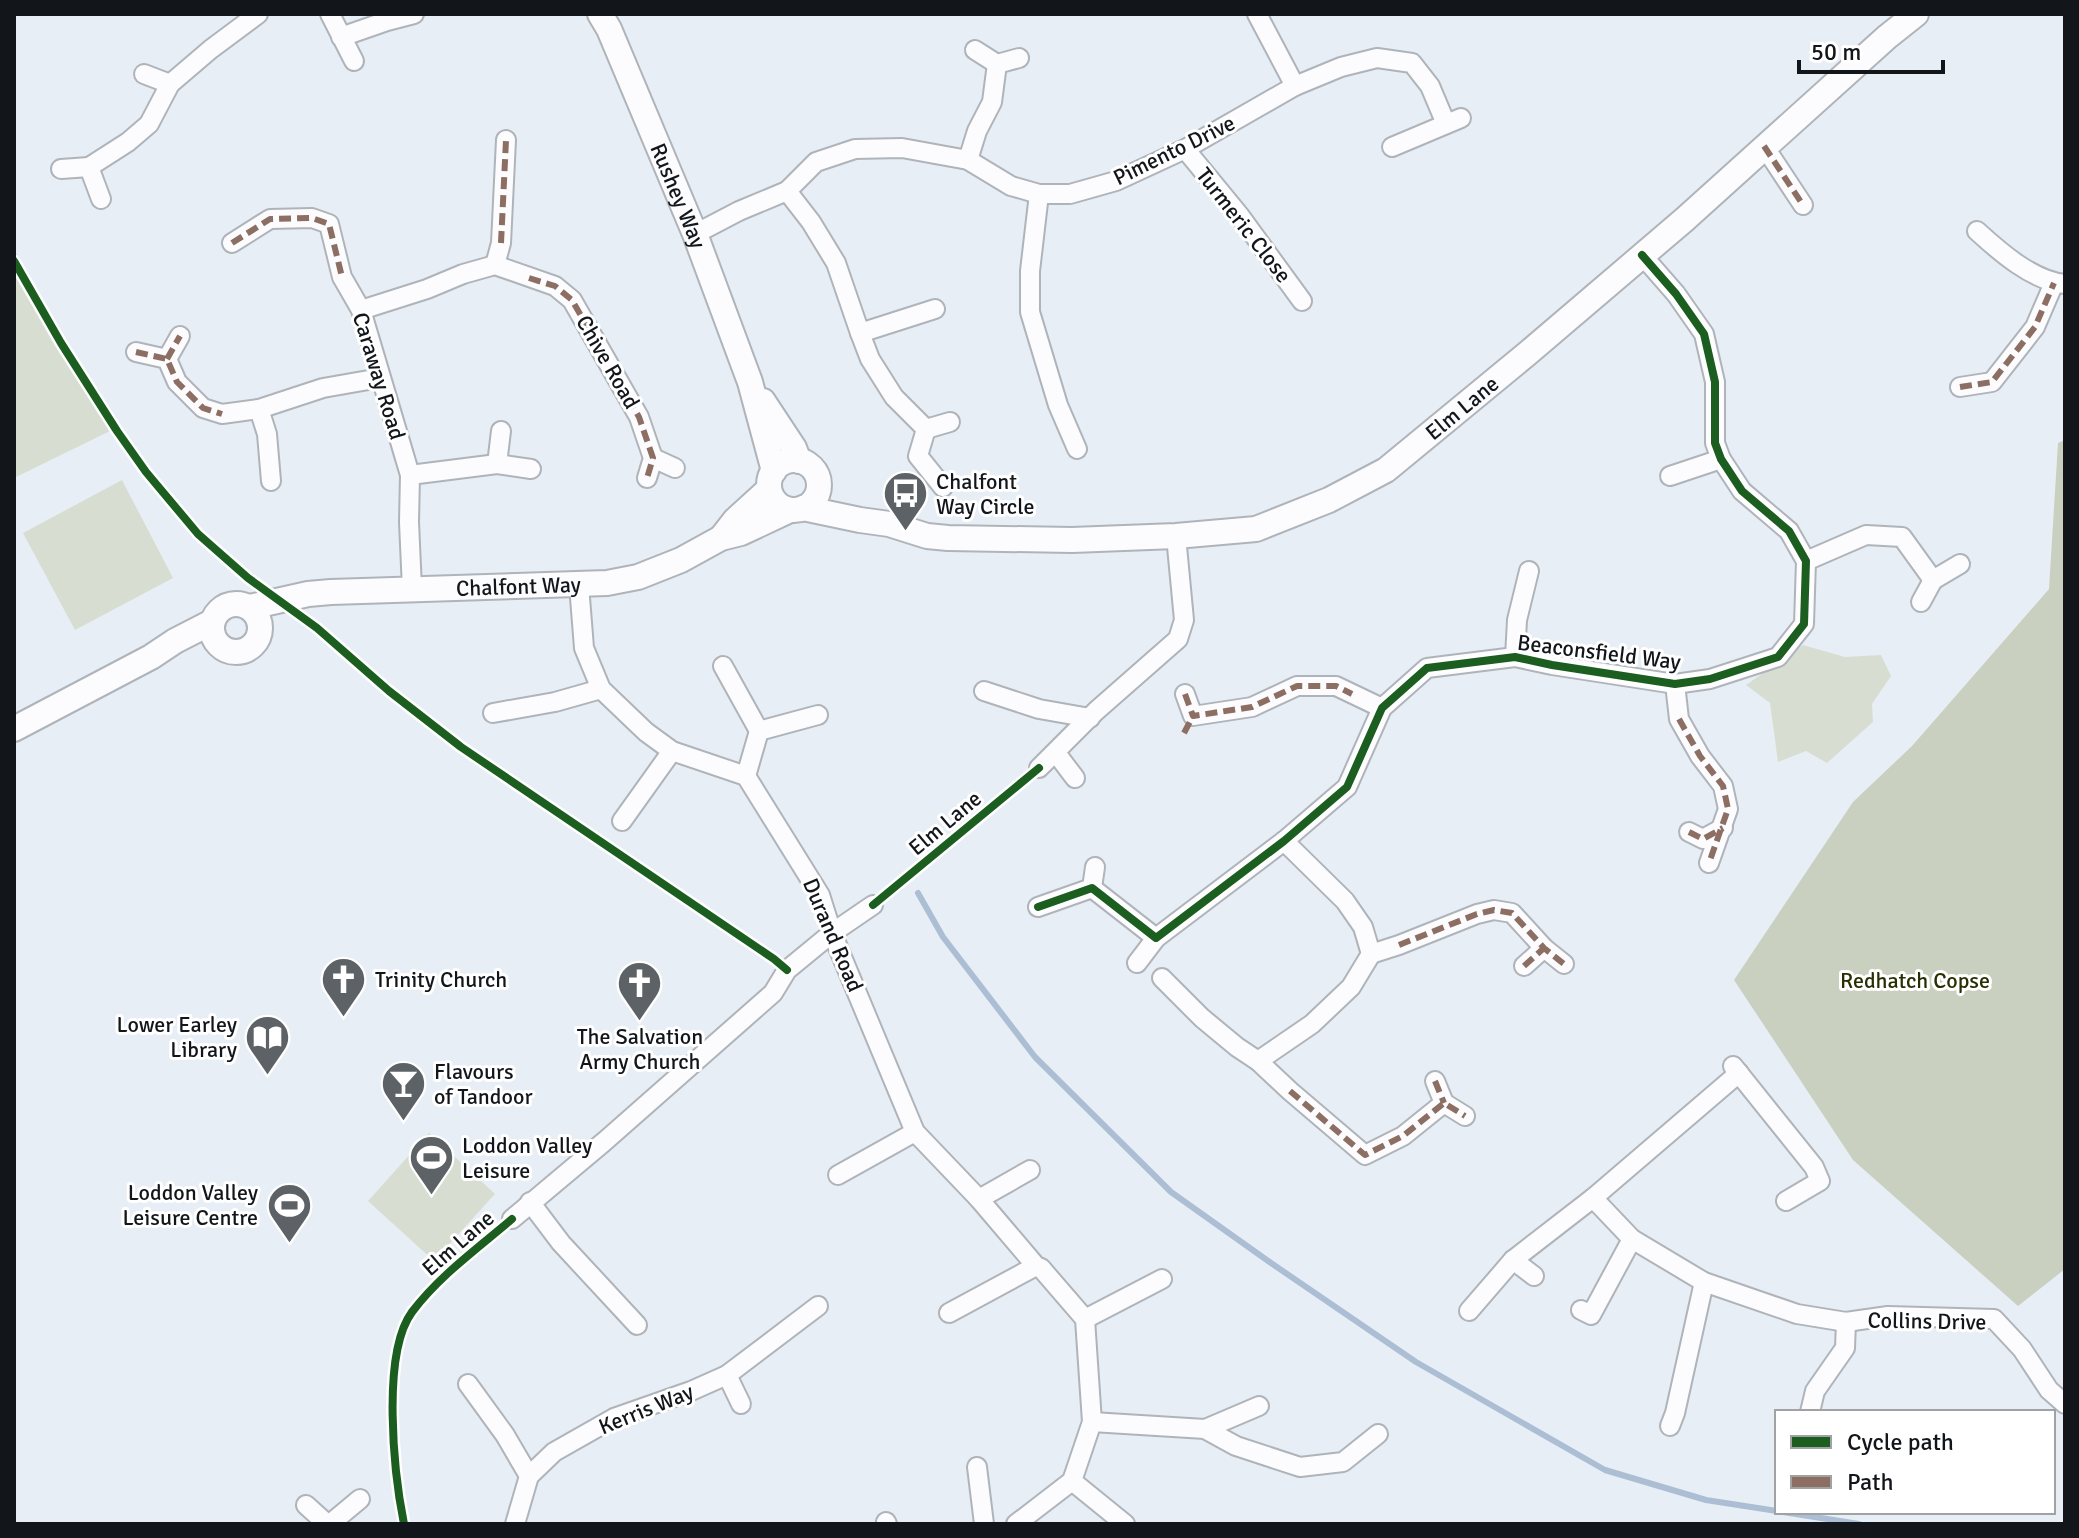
<svg xmlns="http://www.w3.org/2000/svg" width="2079" height="1538" font-family="Signika,sans-serif">
	<rect width="100%" height="100%" fill="#e8eef5"/>
	<!-- green -->
	<g fill="#d7ded1">
		<path d="M14,249l98,181 -98,48z"/>
		<path d="M122,480l51,98 -98,52 -52,-97z"/>
		<path d="M1803,645l42,12 36,-2 10,21 -19,28 1,18 -46,41 -21,-12 -28,11 -8,-59 -24,-18z"/>
		<path d="M429,1133l66,61 -61,67 -66,-60z"/>
	</g>
	<!-- forest -->
	<path fill="#c9d0c0" d="M2065,440v829l-47,37 -165,-146 -119,-180 119,-178 59,-56 137,-157 9,-146z"/>
	<g fill="none" stroke-linecap="round" stroke-linejoin="round">
		<!-- stream -->
		<g stroke="#acbed4" stroke-width="6">
			<path d="M918,893l25,44 92,120 136,135 100,71 145,99 189,108 101,30 71,11"/>
			<path d="M1783,1512l76,12"/>
		</g>
		<defs>
			<g id="minor">
				<path d="M330,14l24,47"/>
				<path d="M1257,14l38,72"/>
				<path d="M341,37l46,-16 27,-7"/>
				<path d="M975,50l22,14"/>
				<path d="M144,74l26,10"/>
				<path d="M1764,146l39,59"/>
				<path d="M1392,147l69,-29"/>
				<path d="M1185,149l55,67 62,85"/>
				<path d="M968,160l9,-29 15,-29 5,-38 22,-6"/>
				<path d="M61,169l28,-2"/>
				<path d="M787,191l24,31 25,41 24,70 75,-24"/>
				<path d="M1039,194l-9,77v41l28,93 19,44"/>
				<path d="M101,199l-12,-32 39,-25 21,-18 21,-40 41,-35 47,-35"/>
				<path d="M1977,231c23,21 56,50 88,53"/>
				<path d="M695,234l44,-23 48,-20 29,-29 39,-13 47,-1 66,12 43,26 28,8h31l46,-13 69,-32 110,-63 46,-19 36,-9 35,5 18,23 16,38"/>
				<path d="M232,243l38,-24 42,-1 17,6 13,53 19,33 49,165 -1,47 3,67"/>
				<path d="M495,265l6,-22 5,-103"/>
				<path d="M361,310l66,-21 36,-15 32,-9 60,21 17,14 67,117 14,41 -6,20"/>
				<path d="M860,333l10,26 24,38 32,32 -8,27 25,31"/>
				<path d="M136,352l31,7 10,23 26,26 19,6 37,-5 64,-21 57,-10"/>
				<path d="M167,359l13,-23"/>
				<path d="M1960,387l32,-5 43,-55 19,-44"/>
				<path d="M259,409l8,25 4,47"/>
				<path d="M926,429l24,-7"/>
				<path d="M653,458l22,10"/>
				<path d="M497,464l4,-33"/>
				<path d="M410,475l87,-11 34,5"/>
				<path d="M1670,476l51,-17"/>
				<path d="M1806,561l60,-26 36,2 31,43 27,-16"/>
				<path d="M579,585l5,63 17,41 45,43 26,19 74,25 74,119 12,38 83,199 64,67 57,67 5,2 44,51 7,103 -20,59 -56,43"/>
				<path d="M1921,602l12,-22"/>
				<path d="M1515,657l2,-37 12,-49"/>
				<path d="M723,666l36,65"/>
				<path d="M1675,684l4,35 21,37 23,30 5,23 -19,54"/>
				<path d="M984,691l55,18 51,9"/>
				<path d="M1185,694l8,22 59,-9 45,-21h39l46,22"/>
				<path d="M493,713l62,-11 46,-13"/>
				<path d="M1056,753l19,25"/>
				<path d="M1039,768l57,-57 82,-72 6,-19 -8,-84"/>
				<path d="M746,776l13,-45 59,-16"/>
				<path d="M622,821l50,-70"/>
				<path d="M1689,832l14,7 20,-11"/>
				<path d="M1092,888l3,-21"/>
				<path d="M1038,907l54,-19 64,50 128,-97 63,-54 35,-79 45,-40 88,-11 37,8 123,19 35,-5 68,-22 26,-33 2,-63 -17,-30 -47,-40 -21,-32 -6,-16v-61l-11,-48 -28,-40 -34,-39"/>
				<path d="M1371,954l28,-9 78,-31 17,-4 18,3 32,35 20,16"/>
				<path d="M1137,963l19,-25"/>
				<path d="M1524,966l20,-18"/>
				<path d="M1162,978l40,40 35,29 21,14 32,30 75,64 38,-19 41,-33 21,13"/>
				<path d="M1258,1061l54,-37 39,-37 20,-33 -8,-27 -18,-26 -61,-60"/>
				<path d="M1733,1066l81,101 6,14 -34,20"/>
				<path d="M1435,1081l9,22"/>
				<path d="M838,1175l77,-43"/>
				<path d="M1593,1198l39,41 72,43 93,32 49,8 42,-6 106,3 28,30 27,41 16,14"/>
				<path d="M979,1199l51,-29"/>
				<path d="M530,1202l31,41 76,82"/>
				<path d="M512,1219l93,-78 168,-148 14,-23 45,-37 41,-28"/>
				<path d="M1513,1260l21,16"/>
				<path d="M1581,1310l10,5 41,-76"/>
				<path d="M1469,1311l44,-51 80,-62 146,-125"/>
				<path d="M949,1313l87,-47"/>
				<path d="M1085,1319l77,-40"/>
				<path d="M727,1375l14,29"/>
				<path d="M468,1384l37,51 24,41"/>
				<path d="M1810,1412l5,-21 30,-43 1,-26"/>
				<path d="M1092,1422l113,7 31,17 64,21 43,-5 35,-28"/>
				<path d="M1670,1426l5,-13 29,-131"/>
				<path d="M1205,1429l54,-23"/>
				<path d="M977,1467l7,57"/>
				<path d="M1072,1481l53,43"/>
				<path d="M306,1505l21,19"/>
				<path d="M886,1522l1,2"/>
				<path d="M330,1524l30,-25"/>
				<path d="M515,1524l14,-48 25,-24 60,-34 77,-27 36,-16 91,-69"/>
			</g>
			<g id="tertiary">
				<path id="s1" d="M600,14l9,15 86,205 55,148 24,89"/>
				<path d="M763,401l31,47 5,13"/>
				<circle cx="794" cy="485" r="25"/>
				<path id="s2" d="M803,508l57,12 29,4 38,12 21,2 124,2 104,-4 80,-7 73,-29 57,-30 142,-117 156,-133 203,-183 29,-23"/>
				<path d="M721,538l14,-18 34,-31"/>
				<circle cx="236" cy="628" r="24"/>
				<path id="s3" d="M250,607l58,-13 23,-2 276,-9 31,-6 43,-17 40,-22 20,-5 49,-23"/>
				<path d="M14,729l137,-72 24,-16 37,-19"/>
			</g>
		</defs>
		<!-- minor casing -->
		<use href="#minor" stroke="#afb4ba" stroke-width="22"/>
		<!-- tertiary casing -->
		<use href="#tertiary" stroke="#afb4ba" stroke-width="28"/>
		<!-- minor -->
		<use href="#minor" stroke="#fcfcfe" stroke-width="18"/>
		<!-- tertiary -->
		<use href="#tertiary" stroke="#fcfcfe" stroke-width="24"/>
		<!-- quiet -->
		<g stroke="#8d6e63" stroke-width="6" stroke-dasharray="12 6" stroke-linecap="butt">
			<path d="M1764,146l39,59"/>
			<path d="M232,243l38,-24 42,-1 17,6 13,53"/>
			<path d="M501,243l5,-103"/>
			<path d="M529,278l26,8 17,14 67,117 14,41 -6,20"/>
			<path d="M136,352l31,7 10,23 26,26 19,6"/>
			<path d="M167,359l13,-23"/>
			<path d="M1960,387l32,-5 43,-55 19,-44"/>
			<path d="M1185,694l8,22 59,-9 45,-21h39l16,8"/>
			<path d="M1679,719l21,37 23,30 5,23 -19,54"/>
			<path d="M1184,733l9,-17"/>
			<path d="M1689,832l14,7 20,-11"/>
			<path d="M1399,945l78,-31 17,-4 18,3 32,35 20,16"/>
			<path d="M1524,966l20,-18"/>
			<path d="M1435,1081l9,22"/>
			<path d="M1290,1091l75,64 38,-19 41,-33 21,13"/>
		</g>
		<defs>
			<g id="cycleway">
				<path d="M14,261l47,82 56,88 29,41 52,62 50,44 69,50 72,63 72,56 313,212 13,11"/>
				<path d="M873,905l166,-137"/>
				<path d="M1038,907l54,-19 64,50 128,-97 63,-54 35,-79 45,-40 88,-11 37,8 123,19 35,-5 68,-22 26,-33 2,-63 -17,-30 -47,-40 -21,-32 -6,-16v-61l-11,-48 -28,-40 -34,-39"/>
				<path d="M404,1524c-10,-50 -23,-170 8,-212 27,-36 66,-64 100,-93"/>
			</g>
		</defs>
		<!-- cycleway casing -->
		<use href="#cycleway" stroke="#fff" stroke-width="13"/>
		<!-- cycleway -->
		<use href="#cycleway" stroke="#1b5e20" stroke-width="8"/>
	</g>
	<!-- icons -->
	<defs>
		<symbol id="bus-pin" viewBox="-11 -11 22 30"><path d="M0 17L-7.5 6A9.5 9.5 0 1 1 7.5 6Z" fill="#5d6267" stroke="#fff"/><path d="M-5-6H5V4H4V6H2V4H-2V6H-4V4H-5ZM-3.5-4V0h7V-4ZM-3.5 1.2v1.5H-2V1.2ZM2 1.2v1.5H3.5V1.2Z" fill="#fff"/></symbol>
		<symbol id="church-pin" viewBox="-11 -11 22 30"><path d="M0 17L-7.5 6A9.5 9.5 0 1 1 7.5 6Z" fill="#5d6267" stroke="#fff"/><path d="M-1.2-6h2.4v3.5h3.3v2.4h-3.3V6h-2.4V-.1h-3.3v-2.4h3.3Z" fill="#fff"/></symbol>
		<symbol id="library-pin" viewBox="-11 -11 22 30"><path d="M0 17L-7.5 6A9.5 9.5 0 1 1 7.5 6Z" fill="#5d6267" stroke="#fff"/><path d="M-6-4Q-3-5.5-.7-3.5V5Q-3 3-6 4ZM6-4Q3-5.5 .7-3.5V5Q3 3 6 4Z" fill="#fff"/></symbol>
		<symbol id="bar-pin" viewBox="-11 -11 22 30"><path d="M0 17L-7.5 6A9.5 9.5 0 1 1 7.5 6Z" fill="#5d6267" stroke="#fff"/><path d="M-6-5H6L.8 .8V4.5H3.5V6h-7V4.5H-.8V.8Z" fill="#fff"/></symbol>
		<symbol id="stadium-pin" viewBox="-11 -11 22 30"><path d="M0 17L-7.5 6A9.5 9.5 0 1 1 7.5 6Z" fill="#5d6267" stroke="#fff"/><path d="M0-5a6.5 5 0 1 0 0 10a6.5 5 0 1 0 0-10ZM-3.5-1.8h7v3.6h-7Z" fill="#fff"/></symbol>
	</defs>
	<g fill-rule="evenodd">
		<use href="#bus-pin" x="880" y="468" width="51" height="69"/>
		<use href="#church-pin" x="318" y="954" width="51" height="69"/>
		<use href="#church-pin" x="614" y="958" width="51" height="69"/>
		<use href="#library-pin" x="242" y="1012" width="51" height="69"/>
		<use href="#bar-pin" x="378" y="1058" width="51" height="69"/>
		<use href="#stadium-pin" x="406" y="1132" width="51" height="69"/>
		<use href="#stadium-pin" x="264" y="1180" width="51" height="69"/>
	</g>
	<g text-anchor="middle" dominant-baseline="central" stroke-width="6" stroke-linejoin="round" paint-order="stroke">
		<!-- street labels -->
		<g font-size="22" fill="#12161b" stroke="#fff">
			<text transform="translate(1174 150) rotate(-26)">Pimento Drive</text>
			<text stroke="none"><textPath href="#s1" startOffset="198">Rushey Way</textPath></text>
			<text transform="translate(1244 225) rotate(52)">Turmeric Close</text>
			<text transform="translate(608 362) rotate(60)">Chive Road</text>
			<text transform="translate(379 376) rotate(73)">Caraway Road</text>
			<text stroke="none"><textPath href="#s2" startOffset="698">Elm Lane</textPath></text>
			<text stroke="none"><textPath href="#s3" startOffset="270">Chalfont Way</textPath></text>
			<text transform="translate(1599 652) rotate(7)">Beaconsfield Way</text>
			<text transform="translate(945 823) rotate(-40)">Elm Lane</text>
			<text transform="translate(833 935) rotate(67)">Durand Road</text>
			<text transform="translate(458 1243) rotate(-41)">Elm Lane</text>
			<text transform="translate(1927 1321) rotate(1)">Collins Drive</text>
			<text transform="translate(646 1409) rotate(-22)">Kerris Way</text>
		</g>
		<!-- poi labels -->
		<g font-size="22" fill="#12161b" stroke="#fff" text-anchor="start">
			<text x="936" y="481">Chalfont<tspan x="936" dy="25">Way Circle</tspan></text>
			<text x="375" y="979">Trinity Church</text>
			<text x="237" y="1024" text-anchor="end">Lower Earley<tspan x="237" dy="25">Library</tspan></text>
			<text x="640" y="1036" text-anchor="middle">The Salvation<tspan x="640" dy="25">Army Church</tspan></text>
			<text x="434" y="1071">Flavours<tspan x="434" dy="25">of Tandoor</tspan></text>
			<text x="462" y="1145">Loddon Valley<tspan x="462" dy="25">Leisure</tspan></text>
			<text x="258" y="1192" text-anchor="end">Loddon Valley<tspan x="258" dy="25">Leisure Centre</tspan></text>
		</g>
		<!-- park labels -->
		<g font-size="22" fill="#282f03" stroke="#fff">
			<text x="1915" y="980">Redhatch Copse</text>
		</g>
	</g>
	<!-- border -->
	<rect width="2079" height="1538" fill="none" stroke="#12161b" stroke-width="32"/>
	<!-- legend -->
	<rect x="1775" y="1410" width="280" height="104" fill="#ffffff" stroke="#a0a2a4" stroke-width="2"/>
	<rect x="1791" y="1436" width="40" height="12" fill="#1b5e20" stroke="#a0a2a4" stroke-width="2"/>
	<text x="1847" y="1450" font-size="24" fill="#12161b">Cycle path</text>
	<rect x="1791" y="1476" width="40" height="12" fill="#8d6e63" stroke="#a0a2a4" stroke-width="2"/>
	<text x="1847" y="1490" font-size="24" fill="#12161b">Path</text>
	<!-- scale -->
	<path d="M1799 60v12h144v-12" fill="none" stroke="#12161b" stroke-width="4"/>
	<text x="1811" y="60" font-size="24" fill="#12161b" stroke="#ffffff" stroke-width="6" paint-order="stroke">50 m</text>
</svg>
